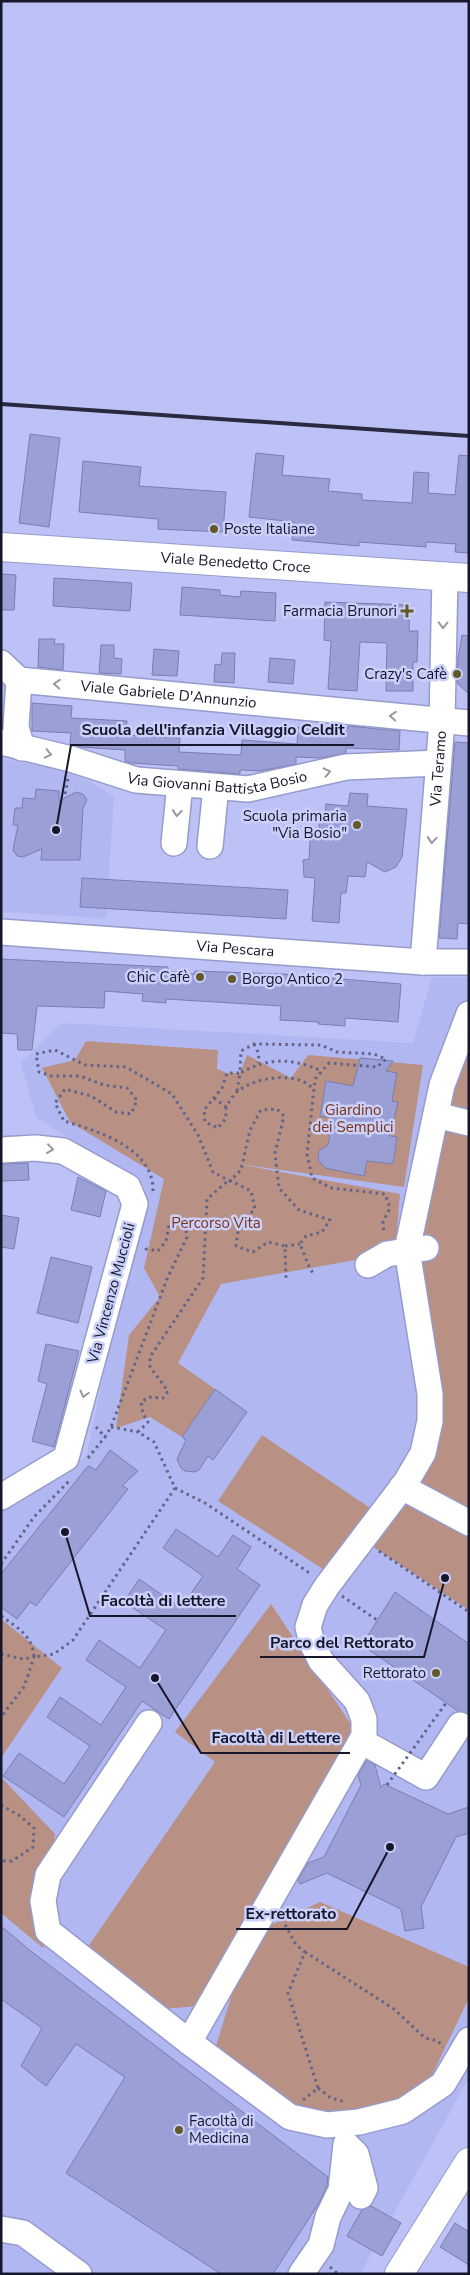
<svg xmlns="http://www.w3.org/2000/svg" width="470" height="2275" font-family="'Nunito Sans',sans-serif">
	<rect width="100%" height="100%" fill="#bcc2f6"/>
	<!-- built -->
	<g fill="#b1b7f1">
		<path d="M1,759l52,9 16,4 26,12 19,13 -8,121 -105,-6z"/>
		<path d="M432,977h37v1101l-109,196h-359v-772l85,-45 58,-271 -108,-69 -15,-54 41,-40 351,20z"/>
	</g>
	<!-- green -->
	<g fill="#b99184">
		<path d="M469,1031v488l-67,-32 21,-34 -2,-182 15,-156z"/>
		<path d="M86,1041l132,9 -1,19 10,4h13l7,-18 44,23 17,-23 115,10 -19,122 -166,-23 162,30 -5,59 -174,31 -43,79 37,26 -33,48 -32,-20 -34,11 13,-93 31,-38 -16,-29 20,-89 -94,-57 -28,-54 33,-8z"/>
		<path d="M262,1435l111,75 -47,61 -108,-70z"/>
		<path d="M408,1499l61,32v79l-97,-64z"/>
		<path d="M271,1604l85,128 -146,273 -47,4 -82,-52 134,-195 -40,-30z"/>
		<path d="M1,1619l61,49 -61,90z"/>
		<path d="M1,1777l54,57 -12,114 -42,-35z"/>
		<path d="M320,1902l149,65v31l-49,102 -93,25 -115,-66 38,-124z"/>
	</g>
	<!-- building -->
	<g fill="#9a9fd6" stroke="#797eae">
		<path d="M30,434l30,4 -11,89 -30,-4z"/>
		<path d="M256,453l28,3 -2,19 48,4 -2,12 34,3v6l50,3 2,-31 15,1 -1,20 27,2 4,-40 10,1v97l-14,-1 1,-8 -30,-2v5l-67,-5v4l-67,-6 2,-18 -45,-5z"/>
		<path d="M83,461l58,6 -2,19 87,6 -3,40 -65,-3v-10l-79,-7z"/>
		<path d="M1,574l15,1 -2,35h-13z"/>
		<path d="M54,578l78,5 -2,28 -77,-5z"/>
		<path d="M182,587l38,3v5l20,2 1,-6 35,2 -1,28 -95,-6z"/>
		<path d="M325,602l85,3 -1,26h9l-1,31h-4v29h-27l1,-48 -27,-1 -3,49 -29,-2 3,-48 -7,-1z"/>
		<path d="M462,635l7,1v58l-12,-11 1,-24z"/>
		<path d="M39,639h16l-1,5h10l-1,26 -25,-3z"/>
		<path d="M101,645h13v13l8,1 -1,15 -22,-1z"/>
		<path d="M154,649l25,2 -2,25 -25,-1z"/>
		<path d="M222,653h13l-1,30 -20,-1 1,-18 6,1z"/>
		<path d="M270,658l25,2 -2,24 -25,-2z"/>
		<path d="M32,703l40,3 -1,12 56,3 -1,14 54,3 -1,14 62,3 1,-15 55,4 1,-17 49,3 1,-4 52,5 -1,19 -53,-2v5l-26,5 -24,-1v7l-36,7 -20,-1v4l-62,-5v-3l-47,-3 -6,-2v-11l-44,-3 -11,-3 1,-11 -39,-2z"/>
		<path d="M455,742l14,1v181l-11,-1 -1,16 -18,-1z"/>
		<path d="M36,789l23,2v10l17,-9 7,2 4,6 -4,8 -3,52h-39l1,-11 -19,8 -6,-1 -4,-6 5,-25h-5l2,-17h7l1,-10 12,1z"/>
		<path d="M350,793l18,1 -1,12 40,3 -5,48 -6,10 -11,5 -18,-10 -2,15 -17,-1 -2,17h-5l-2,30 -27,-2 3,-43 -11,-1 -1,-17 6,-1 1,-19 9,-2v-16h6l1,-18 22,2z"/>
		<path d="M82,878l206,12 -2,29 -206,-12z"/>
		<path d="M1,959l167,8v4l26,3 1,-3 87,3 119,10 -3,38 -53,-4v8l-27,-2 1,-2 -39,-2 1,-14 -115,-7v4l-24,-2 1,-7 -38,-3 -1,17 -67,-2 -5,44h-14l-1,-16 -16,-1z"/>
		<path d="M360,1058l33,3 -7,10 11,2 -5,28 6,1 -8,34 7,1 -4,27 -26,-3 -3,15 -39,-8 -7,-8 1,-9 9,-6 5,-27 -13,-2 6,-35 27,5z"/>
		<path d="M28,1163l1,17 -28,1v-17z"/>
		<path d="M78,1177l28,14 -6,26 -29,-7z"/>
		<path d="M1,1215l18,3 -5,31 -13,-2z"/>
		<path d="M51,1257l41,10 -14,56 -41,-10z"/>
		<path d="M46,1344l33,7 -25,96 -22,-6 15,-57 -9,-3z"/>
		<path d="M215,1389l32,23 -34,48 -5,-4 -9,14 -5,2 -9,-1 -4,-3 -4,-9 9,-19 -4,-3z"/>
		<path d="M110,1450l28,21 -16,15 6,3 -92,117 -6,-4 -13,17 -16,-12v-33l87,-108 8,4z"/>
		<path d="M176,1529l42,28 15,-22 18,12 -14,22 23,16 -91,134 -27,-18 -78,116 -61,-41 16,-23 45,31 26,-38 -43,-29 13,-20 41,28 25,-38 -40,-27 13,-20 41,28 26,-38 -42,-28 15,-23 42,29 22,-32 -40,-28z"/>
		<path d="M395,1592l74,52v70l-11,-3 -96,-66z"/>
		<path d="M367,1760l8,5 6,23 3,-4 64,30 21,-7v26l-13,4 -35,70 3,21 -19,3 -4,-22 -74,-36 -27,11 -2,-4 10,-17 16,-6 37,-72 -3,-10z"/>
		<path d="M1,1926l31,26 296,225 -1,9 -8,17 -46,71h-52l-155,-101 59,-96 -49,-33 -30,42 -25,-20 21,-38 -41,-29z"/>
		<path d="M371,2206l30,17 -19,33 -35,-20 15,-26z"/>
		<path d="M455,2223l14,9v33l-29,-18z"/>
	</g>
	<g fill="none" stroke-linecap="round" stroke-linejoin="round">
		<defs>
			<g id="minor">
				<path id="s1" d="M1,663l18,17 450,43"/>
				<path d="M19,680l-3,47 6,21"/>
				<path id="s2" d="M1,742l70,17 65,21 112,9 98,-22 92,-4"/>
				<path d="M174,843l6,-59"/>
				<path d="M210,846l6,-59"/>
				<path id="s3" d="M1,932l422,30h46"/>
				<path id="s4" d="M423,962l19,-241 3,-145"/>
				<path d="M436,1115l33,8"/>
				<path d="M1,1150l35,-2 27,3 65,36 7,17 -69,254 -65,39"/>
				<path d="M368,1265l19,-11 39,-6"/>
				<path d="M402,1487l67,36"/>
				<path d="M149,1723l-101,152 -5,26 5,30 141,111 101,75 37,8 32,-3 44,-11 40,-27 26,-44"/>
				<path d="M361,1741l65,36 34,-52"/>
				<path d="M189,2042l175,-306v-17l-7,-18 -36,-40 -9,-18 -4,-16 7,-22 12,-19 79,-104 17,-29 7,-32v-27l-23,-144 35,-165 27,-71"/>
				<path d="M1,2229l22,4 56,41"/>
				<path d="M301,2274l20,-29 7,-28 13,-27 5,-46 10,10 9,34 -4,8"/>
			</g>
			<g id="major">
				<path id="s5" d="M1,547l468,31"/>
				<path d="M399,2274l70,-112"/>
			</g>
		</defs>
		<!-- minor casing -->
		<use href="#minor" stroke="#969bcc" stroke-width="28"/>
		<!-- major casing -->
		<use href="#major" stroke="#969bcc" stroke-width="30"/>
		<!-- path -->
		<g stroke="#616486" stroke-width="3" stroke-dasharray="2.5 4" stroke-linecap="butt">
			<path d="M65,794l3,-15"/>
			<path d="M254,1044l5,10 -1,9"/>
			<path d="M237,1091l3,-18c30,-16 51,-15 82,-2"/>
			<path d="M214,1098l12,9c3,-5 7,-12 12,-16 18,-14 60,-21 76,-1"/>
			<path d="M226,1107v11l-8,10 -13,-6 -1,-12 18,-22 5,-15h13l1,-22 13,-7 67,1 16,7 37,2 12,5 -9,8 -48,-4 -14,16 -8,75 5,24 19,10 54,6 5,14 -7,14 1,12"/>
			<path d="M153,1191c1,-43 -55,-60 -89,-70l-9,-18 10,-14 26,7 25,16 15,2 6,-14 -10,-12 -23,-3 -24,-9h-28l-13,-4 -3,-18 19,-4 30,15 41,2 46,27 26,41 15,37 17,9 11,-11 9,-40 11,-20 16,-1 7,7 -9,37 4,35 20,22 31,10 -8,12 -16,4 -6,8 10,25 4,5"/>
			<path d="M285,1246l15,-2"/>
			<path d="M96,1427l9,10 6,-10 56,-148 20,-42 -2,-11 -8,-5 -8,4 -3,16 -8,10 -12,-2v-3"/>
			<path d="M111,1427l27,5"/>
			<path d="M88,1458l17,-21"/>
			<path d="M175,1488l30,15 106,71"/>
			<path d="M379,1551l90,61"/>
			<path d="M1,1564l33,-47 36,-37"/>
			<path d="M342,1596l35,24"/>
			<path d="M1,1616c16,11 32,20 33,41l20,-3 19,-14 102,-152 -21,-46 -16,-10 10,-10 -5,-8 -2,-12 8,-5 14,1 5,-7 -18,-24v-10l53,-79 4,-79 22,-19 22,11 4,18 -16,16 -3,21 17,6 15,-10 17,4 1,33"/>
			<path d="M1,1654l22,5 11,-2 -10,30 -23,30"/>
			<path d="M1,1805l19,11 14,12 -1,19 -21,14h-11"/>
			<path d="M282,1919l14,26 9,7 -17,41 30,95 -15,12"/>
			<path d="M305,1952l89,57 31,29 13,3 5,6"/>
			<path d="M318,2088l13,10 15,4"/>
			<path d="M330,2267l8,7"/>
		</g>
		<!-- minor -->
		<use href="#minor" stroke="#fff" stroke-width="25"/>
		<!-- major -->
		<use href="#major" stroke="#fff" stroke-width="28"/>
		<!-- rail -->
		<path stroke="#292a41" stroke-width="4" d="M1,404l468,32"/>
		<!-- path-bridge -->
		<path stroke="#616486" stroke-width="3" stroke-dasharray="2.5 4" stroke-linecap="butt" d="M387,1785l59,-82"/>
	</g>
	<!-- one-way arrows -->
	<defs><path id="oneway-chevron" d="M-2-3.5L2.5 0L-2 3.5" fill="none" stroke-width="1.6" stroke-linecap="round" stroke-linejoin="round" transform="scale(1.25)"/></defs>
	<g stroke="#96979f">
		<use href="#oneway-chevron" transform="translate(443 625) rotate(91)"/>
		<use href="#oneway-chevron" transform="translate(57 684) rotate(-175)"/>
		<use href="#oneway-chevron" transform="translate(393 716) rotate(-175)"/>
		<use href="#oneway-chevron" transform="translate(48 754) rotate(13)"/>
		<use href="#oneway-chevron" transform="translate(327 772) rotate(-13)"/>
		<use href="#oneway-chevron" transform="translate(177 813) rotate(96)"/>
		<use href="#oneway-chevron" transform="translate(432 840) rotate(95)"/>
		<use href="#oneway-chevron" transform="translate(50 1149) rotate(7)"/>
		<use href="#oneway-chevron" transform="translate(84 1394) rotate(105)"/>
	</g>
	<!-- markers -->
	<g fill="#625a26" stroke="#cbd0fa" stroke-width="2">
		<circle cx="214" cy="529" r="5"/>
		<path d="M404.5 603.5h5v5h5v5h-5v5h-5v-5h-5v-5h5z"/>
		<circle cx="457" cy="674" r="5"/>
		<circle cx="357" cy="825" r="5"/>
		<circle cx="200" cy="977" r="5"/>
		<circle cx="232" cy="979" r="5"/>
		<circle cx="436" cy="1673" r="5"/>
		<circle cx="179" cy="2130" r="5"/>
	</g>
	<g text-anchor="middle" dominant-baseline="central" stroke-width="5" stroke-linejoin="round" paint-order="stroke">
		<!-- poi labels -->
		<g font-size="15" fill="#16172a" stroke="#cbd0fa" text-anchor="end">
			<text x="224" y="529" text-anchor="start">Poste Italiane</text>
			<text x="397" y="611">Farmacia Brunori</text>
			<text x="447" y="674">Crazy's Cafè</text>
			<text x="347" y="816">Scuola primaria<tspan x="347" dy="17">"Via Bosio"</tspan></text>
			<text x="190" y="977">Chic Cafè</text>
			<text x="242" y="979" text-anchor="start">Borgo Antico 2</text>
			<text x="426" y="1673">Rettorato</text>
			<text x="189" y="2121" text-anchor="start">Facoltà di<tspan x="189" dy="17">Medicina</tspan></text>
		</g>
		<!-- street labels -->
		<g font-size="15" fill="#16172a" stroke="#cbd0fa">
			<text stroke="none"><textPath href="#s5" startOffset="235">Viale Benedetto Croce</textPath></text>
			<text stroke="none"><textPath href="#s1" startOffset="175">Viale Gabriele D'Annunzio</textPath></text>
			<text stroke="none"><textPath href="#s4" startOffset="194">Via Teramo</textPath></text>
			<text stroke="none"><textPath href="#s2" startOffset="222">Via Giovanni Battista Bosio</textPath></text>
			<text stroke="none"><textPath href="#s3" startOffset="235">Via Pescara</textPath></text>
			<text transform="translate(111 1293) rotate(-75)">Via Vincenzo Muccioli</text>
		</g>
		<!-- park labels -->
		<g font-size="15" fill="#7c3316" stroke="#cbd0fa">
			<text x="353" y="1110">Giardino<tspan x="353" dy="17">dei Semplici</tspan></text>
			<text x="216" y="1223">Percorso Vita</text>
		</g>
	</g>
	<!-- callouts -->
	<path fill="none" stroke="#16172a" stroke-width="2" d="M56 830L71 745H354M65 1532L90 1616H236M445 1578L424 1657H260M155 1678L201 1753H350M390 1847L347 1929H236"/>
	<g fill="#16172a" stroke="#cbd0fa" stroke-width="2">
		<circle cx="56" cy="830" r="5"/>
		<circle cx="65" cy="1532" r="5"/>
		<circle cx="445" cy="1578" r="5"/>
		<circle cx="155" cy="1678" r="5"/>
		<circle cx="390" cy="1847" r="5"/>
	</g>
	<g font-size="16" text-anchor="middle" font-weight="bold" fill="#16172a" stroke="#cbd0fa" stroke-width="5" stroke-linejoin="round" paint-order="stroke">
		<text x="213" y="735">Scuola dell'infanzia Villaggio Celdit</text>
		<text x="163" y="1606">Facoltà di lettere</text>
		<text x="342" y="1648">Parco del Rettorato</text>
		<text x="276" y="1743">Facoltà di Lettere</text>
		<text x="291" y="1919">Ex-rettorato</text>
	</g>
	<!-- border -->
	<rect width="470" height="2275" fill="none" stroke="#16172a" stroke-width="5"/>
</svg>
